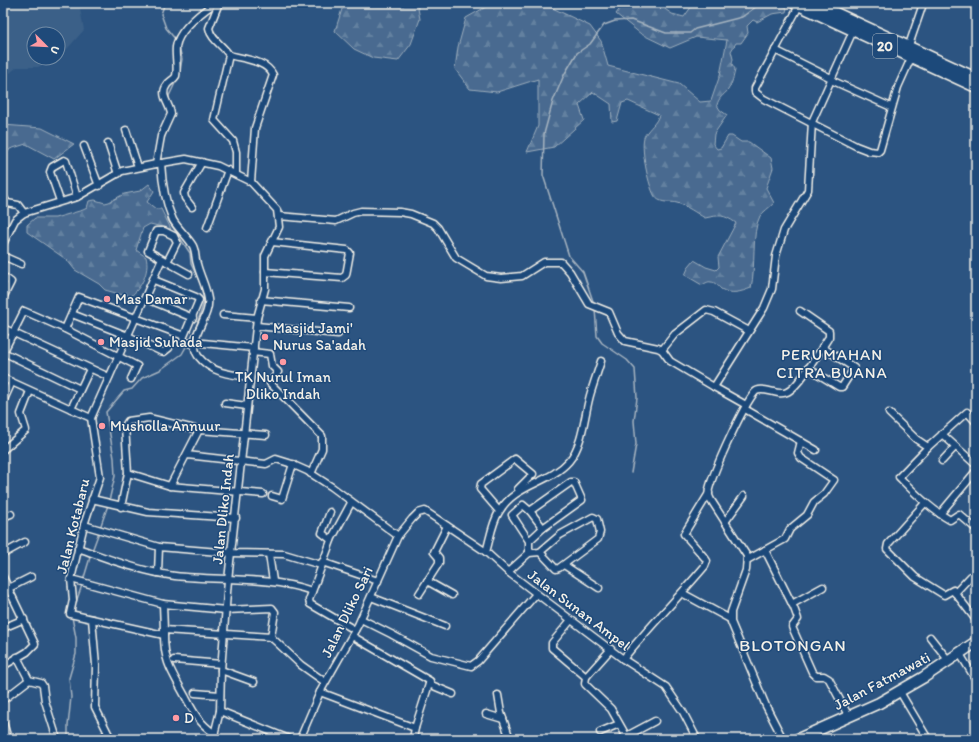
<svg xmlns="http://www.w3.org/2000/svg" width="979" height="742" font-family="Itim,sans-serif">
	<defs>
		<pattern id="forest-firs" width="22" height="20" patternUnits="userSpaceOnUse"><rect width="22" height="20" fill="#496b90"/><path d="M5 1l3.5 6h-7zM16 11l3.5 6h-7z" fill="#6481a0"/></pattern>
	</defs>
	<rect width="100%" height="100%" fill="#2c5481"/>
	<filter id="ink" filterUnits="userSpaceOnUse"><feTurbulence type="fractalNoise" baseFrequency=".025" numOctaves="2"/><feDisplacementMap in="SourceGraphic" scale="8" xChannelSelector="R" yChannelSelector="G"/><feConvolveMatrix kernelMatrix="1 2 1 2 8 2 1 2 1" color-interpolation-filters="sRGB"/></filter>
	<g filter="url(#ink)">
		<!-- built -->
		<path fill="#3b6088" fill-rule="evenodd" d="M3,3h76l5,27 -25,28 -21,9h-21l-7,6 -7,-2zM34,34h24v24h-24z"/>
		<!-- forest -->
		<g fill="url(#forest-firs)" stroke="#9eaebc">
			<path d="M344,3h73l3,16 -9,25 -13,17 -25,-3 -19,-9 -19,-18z"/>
			<path d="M493,3h49l48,23 11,15 7,25 71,18 21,18 11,-1 9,-26 7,-35 -31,-3 -26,11 -29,-14 -25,-20 8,-11h32l16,11 12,3 10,-14h50l3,2 2,-2h30l8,5 -1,4 -14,2 -15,8 -4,-2 -6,6 1,7 -7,10h-5l-5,8 2,8 -1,5 3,5c-1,7 -3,15 -7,21 -5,6 -9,7 -11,15l3,5 7,5 -13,19 -1,10 4,5 4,-1 7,-12h4l9,6h8l22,16 2,10 -7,20 8,15c-4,4 -11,9 -14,13 -9,17 -4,51 -9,72 -10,4 -20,7 -30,1 -3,-3 -6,-7 -10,-7 -3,-1 -7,2 -9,3l-17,-10 4,-9 5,-6 12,7 10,3 3,-3 -1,-10 18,-34c-13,-9 -16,-8 -31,-5 -9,-5 -18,-12 -28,-15 -7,-2 -14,1 -21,-5 -7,-8 -17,-54 -11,-63 5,-8 11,-11 14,-20l-31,-14 -6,2 -5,18 -5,1 -1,-18 -18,-12 -14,13 5,15 -30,27 -27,5 11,-26v-47l-41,13 -27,-3 -15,-20 3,-22 8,-29z"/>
			<path d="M3,125l39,3 32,16 -20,15 -28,-15 -16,5 -7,10z"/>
			<path d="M149,184l5,7 -7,11 9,7h5l10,20 -21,-5 -7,4 -7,22 10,7c4,15 -5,31 -16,40l-25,-7 -6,-6 -24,-14 -8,-10 -40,-28v-7l8,-7h20l28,-8 4,-2 2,-7 6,-1 10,3 4,-1 15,-8 16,-3z"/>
		</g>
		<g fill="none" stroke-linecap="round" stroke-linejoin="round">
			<!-- stream -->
			<g stroke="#a7b4c0" stroke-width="1.5">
				<path d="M165,3l-4,11 5,14 10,12"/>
				<path d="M179,76l3,-17 -3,-12"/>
				<path d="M170,103l-1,-7 8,-17"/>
				<path d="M162,145l5,-15"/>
				<path d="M166,208l2,12 22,33 1,11 10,21 3,16 -8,27 -7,13"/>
				<path d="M594,304l-11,-32 -14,-16 -26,-81 1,-41 9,-33 11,-26 13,-22 13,-9 14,-19 11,-4 16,-1 35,13h24l5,-4 47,-12 19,-14"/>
				<path d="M595,309l2,27 5,7 25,17 8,9 2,29 -3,23 2,23 -5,29"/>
				<path d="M109,501l6,-25 -1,-18 -8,-46 18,-21 8,-2 10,-11 18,-8 22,-16 5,-9"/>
				<path d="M100,528l8,-23"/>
				<path d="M92,551l7,-19"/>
				<path d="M83,581l8,-27"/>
				<path d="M74,608l8,-23"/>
				<path d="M68,739v-13l3,-29 -2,-19 7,-24v-16l-4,-21"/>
			</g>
			<defs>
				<g id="minor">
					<path d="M219,3l-10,25c2,12 14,17 20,27l-15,65 19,21 3,11v22"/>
					<path d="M800,4l-45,84v4l9,7 92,47 13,5 9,1 2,-2 18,-63 13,-29"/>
					<path d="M908,48l14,-41 -3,-4"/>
					<path d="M775,50l56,28"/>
					<path d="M229,55c14,4 37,5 44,20l-18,53 -4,54"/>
					<path d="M831,80l60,27"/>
					<path d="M126,130l12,37"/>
					<path d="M108,143l10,31"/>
					<path d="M84,146l15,40"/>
					<path d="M161,163c1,19 4,39 12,57 5,9 15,17 20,26 3,6 2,13 4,18 3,12 9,22 11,35 3,19 -22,39 -10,57 13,17 33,19 52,21"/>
					<path d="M156,164l30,-5 32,7 33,16 26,28 2,17 -14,29v33l-8,29 -29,262 -7,90 -1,41 -7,28"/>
					<path d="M3,196l4,7"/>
					<path d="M60,201l-10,-29 2,-5 12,-7 2,1 11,36"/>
					<path d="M3,206l4,-3 11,2 6,8"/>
					<path d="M192,207l-7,-9 -1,-5 18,-31"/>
					<path d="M279,216l57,5 17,-8 8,-2 39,1 11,2 22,9 5,5 18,30 30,18 15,2 21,-2 22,-14h17l9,10 19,32 20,8 9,21 7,8 33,7 4,2 8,11 44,26"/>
					<path d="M207,228l21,-58"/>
					<path d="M3,244l12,-24 9,-7 53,-16 45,-26 34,-7 5,-28 10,-22c-1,-10 -12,-19 -4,-29 2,-4 7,-5 9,-9 2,-10 -1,-20 0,-29 2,-17 26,-35 39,-44"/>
					<path d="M3,256l18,8"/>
					<path d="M167,262l22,12"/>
					<path d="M265,272l77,6 4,-3 4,-22 -3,-3 -75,-8"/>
					<path d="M3,276l8,6 -8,16"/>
					<path d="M145,298l48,20"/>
					<path d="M261,300l88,8"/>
					<path d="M72,314l56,22 32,15 4,1 5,-4"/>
					<path d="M223,315l34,3"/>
					<path d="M257,326l81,8"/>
					<path d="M3,328l106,49"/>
					<path d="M65,329l72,37 -6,13"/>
					<path d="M183,337l1,5 10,2"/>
					<path d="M203,343l51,5"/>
					<path d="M662,350l13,-16 31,-24 8,2 35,19"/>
					<path d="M3,352l77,37"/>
					<path d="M252,352l18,2 2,12 6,6 -8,11 52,53v13l-11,25"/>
					<path d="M3,353l21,-42 41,18 14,-32 105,39 15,-36 -3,-3 -42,-17"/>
					<path d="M808,368l31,19h3l12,-19 -32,-21"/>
					<path d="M3,378l88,40 9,59 -16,48 -13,54 2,21 -3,14 22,5 4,46 -1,42 16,32"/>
					<path d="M3,402l9,-20"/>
					<path d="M225,403l22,3"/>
					<path d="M746,405l-32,-18 50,-79 8,-19 4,-33 8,-26 24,-40 4,-68 41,-91"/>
					<path d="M71,409l19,-40"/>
					<path d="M745,409l71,41"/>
					<path d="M889,413l27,26 12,8 39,-35 9,10"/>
					<path d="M91,418l71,-159 -14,-8 8,-20h8l10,5 3,6 -10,20 -5,-3"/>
					<path d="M942,434l34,31"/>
					<path d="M928,447l-29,30c16,16 31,32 51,43l9,-6 17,15"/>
					<path d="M3,450l23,-20 -5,-16 9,-23"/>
					<path d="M187,455l79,9 10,-5 13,4 18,8 25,16 66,49"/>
					<path d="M942,461l13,-14"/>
					<path d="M128,473l42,13 93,8"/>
					<path d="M170,486l29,-56"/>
					<path d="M272,496l10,3 11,-35"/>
					<path d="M92,499l56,13 88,6"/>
					<path d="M351,503l-19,35 -23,62 1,4 45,26"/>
					<path d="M925,503l-37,41 -1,5 28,28 29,18 9,-5 23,30"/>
					<path d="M121,507l7,-34 -3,-47 3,-5 21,-3 50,12 67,5"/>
					<path d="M499,511l-19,-22 1,-5 34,-25 18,15 -15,15"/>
					<path d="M530,511l13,17"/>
					<path d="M330,512l-8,21 9,7"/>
					<path d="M940,514l36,-43"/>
					<path d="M3,517l8,-3"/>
					<path d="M725,522l19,-26"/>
					<path d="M84,525l75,22 72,6 53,1 37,11"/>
					<path d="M78,548c31,11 64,24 97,28 46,5 93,0 137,15"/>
					<path d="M765,550l29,58 4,11 -6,8 20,45 4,4h8l5,3 20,38"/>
					<path d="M486,552c4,-13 6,-29 13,-40 16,-28 50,-28 70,-51 15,-18 15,-47 22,-69 3,-10 7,-21 10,-31"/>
					<path d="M529,553v-12l-17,-26 11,-10 7,6 41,-29h3l8,18 -39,28 -14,13"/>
					<path d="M3,554l22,-12"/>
					<path d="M269,554l4,27"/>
					<path d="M747,560l38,-21 5,-10 17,-14 7,-13 10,-8 10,-14 -33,-22 -3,-5 3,-12"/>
					<path d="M322,562l56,19"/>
					<path d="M564,565l35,23"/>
					<path d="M508,572l21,-19 11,-1 20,-17 33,-18 4,2 3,13 -2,7 -39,29 -3,1 -16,-17"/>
					<path d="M158,573l1,-26"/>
					<path d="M3,577l32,67 -8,8 -24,14"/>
					<path d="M71,579l92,25 63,6 46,-2 3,4 -4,25 -107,-7v5l-72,-16"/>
					<path d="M427,581l25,14"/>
					<path d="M3,591l28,-14"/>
					<path d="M682,593l48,26"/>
					<path d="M955,593l16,-17"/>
					<path d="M419,594l20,-31v-5l-5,-6 13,-26"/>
					<path d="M371,597l74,29"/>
					<path d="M163,604l1,26"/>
					<path d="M792,604l31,-17"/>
					<path d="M361,619l30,15 40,22 40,10 7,-5 58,-67"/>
					<path d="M571,620l-19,23v5l34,29 -1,7 26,25 17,30"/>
					<path d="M3,628l21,-9"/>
					<path d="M164,635c0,28 8,37 21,61 9,17 13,26 30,38"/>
					<path d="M352,636l78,45 -15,47"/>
					<path d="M271,637l30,28 24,17"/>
					<path d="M930,637l19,24"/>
					<path d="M960,654l16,26"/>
					<path d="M17,657l12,23 12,3 2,3 2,15 12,38"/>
					<path d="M623,659c26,-32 55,-61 82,-93l2,-5 -2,-3 -21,-24 25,-41"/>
					<path d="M174,660l47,4"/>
					<path d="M221,670l33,12"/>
					<path d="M586,677l25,-28"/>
					<path d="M429,684l24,10"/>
					<path d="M320,692l95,36 -2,11"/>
					<path d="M900,692l28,47"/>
					<path d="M195,693l25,2"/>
					<path d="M498,695l3,18 9,26"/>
					<path d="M3,700l26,-20"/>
					<path d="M220,711l69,28"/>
					<path d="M486,714l17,5"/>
					<path d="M3,722l5,17"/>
					<path d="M600,732l19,-8"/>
					<path d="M98,739l10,-5"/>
					<path d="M300,739l20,-47 38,-67 40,-89 14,-17 6,-6 7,-2 61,41 22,20 115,87 43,28 17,25 14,27"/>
					<path d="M621,739l34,-18"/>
					<path d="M783,739l-17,-33 -35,-84v-10l15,-42 1,-14 -36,-56c-2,-3 -3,-7 -2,-11 5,-19 34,-83 46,-97 7,-7 23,5 32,0 12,-5 34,-43 42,-55v-6l-29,-20"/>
				</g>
				<path id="primary" d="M798,739l81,-36 45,-26 52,-35"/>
				<g id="trunk">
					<path d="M794,3l182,84"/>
					<path d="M814,3l162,75"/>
				</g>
			</defs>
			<!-- minor casing -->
			<use href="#minor" stroke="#f4f1e8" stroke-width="9"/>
			<!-- primary casing -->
			<use href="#primary" stroke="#f4f1e8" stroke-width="13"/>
			<!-- trunk casing -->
			<use href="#trunk" stroke="#f4f1e8" stroke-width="13"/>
			<!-- minor -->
			<use href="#minor" stroke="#1f4a7a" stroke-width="6"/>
			<!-- primary -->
			<use href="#primary" stroke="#1f4a7a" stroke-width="10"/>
			<!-- trunk -->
			<use href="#trunk" stroke="#1f4a7a" stroke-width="10"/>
		</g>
	</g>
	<!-- markers -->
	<g fill="#ff9aa2" stroke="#1f4a7a" stroke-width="1.5">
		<circle cx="107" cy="299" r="4"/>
		<circle cx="265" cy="337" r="4"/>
		<circle cx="101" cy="342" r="4"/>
		<circle cx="283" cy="362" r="4"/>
		<circle cx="102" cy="426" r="4"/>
		<circle cx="176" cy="718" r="4"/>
	</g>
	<g text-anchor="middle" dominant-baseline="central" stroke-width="3" stroke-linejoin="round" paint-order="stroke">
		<!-- shield labels -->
		<rect fill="#1f4a7a" stroke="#b4bfc7" stroke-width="1" x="873" y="34" width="24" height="24" rx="3"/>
		<g font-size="14" font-weight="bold" fill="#f4f1e8">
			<text x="885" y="46">20</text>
		</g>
		<!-- poi labels -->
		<g font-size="15" fill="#f4f1e8" stroke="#1f4a7a" text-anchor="start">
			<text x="115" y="299">Mas Damar</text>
			<text x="273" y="328">Masjid Jami'<tspan x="273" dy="17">Nurus Sa'adah</tspan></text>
			<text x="109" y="342">Masjid Suhada</text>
			<text x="283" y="377" text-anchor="middle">TK Nurul Iman<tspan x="283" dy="17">Dliko Indah</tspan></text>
			<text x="110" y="426">Musholla Annuur</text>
			<text x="184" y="718">D</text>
		</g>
		<!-- street labels -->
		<g font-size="15" fill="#f4f1e8" stroke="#1f4a7a">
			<text transform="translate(223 509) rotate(-84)">Jalan Dliko Indah</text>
			<text transform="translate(73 526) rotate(-76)">Jalan Kotabaru</text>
			<text transform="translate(579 610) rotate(37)">Jalan Sunan Ampel</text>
			<text transform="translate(347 612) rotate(-64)">Jalan Dliko Sari</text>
			<text transform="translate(882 681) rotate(-28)">Jalan Fatmawati</text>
		</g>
		<!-- neighbourhood labels -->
		<g font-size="16" letter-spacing="1" fill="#f4f1e8" stroke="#1f4a7a">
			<text x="832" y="354">PERUMAHAN<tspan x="832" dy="18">CITRA BUANA</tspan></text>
		</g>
		<!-- quarter labels -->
		<g font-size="17" letter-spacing="1" fill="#f4f1e8" stroke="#1f4a7a">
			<text x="793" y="645">BLOTONGAN</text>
		</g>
	</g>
	<!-- margin -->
	<rect width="979" height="742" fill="none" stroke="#1f4a7a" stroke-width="16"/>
	<rect x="8" y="8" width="963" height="726" fill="none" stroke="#f4f1e8" stroke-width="1.5" filter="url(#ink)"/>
	<!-- north arrow -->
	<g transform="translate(46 46) rotate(114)"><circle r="19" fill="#1f4a7a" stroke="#748da6"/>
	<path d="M0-3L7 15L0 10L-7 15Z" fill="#ff9aa2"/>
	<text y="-6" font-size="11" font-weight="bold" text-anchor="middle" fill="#f4f1e8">U</text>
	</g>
</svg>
